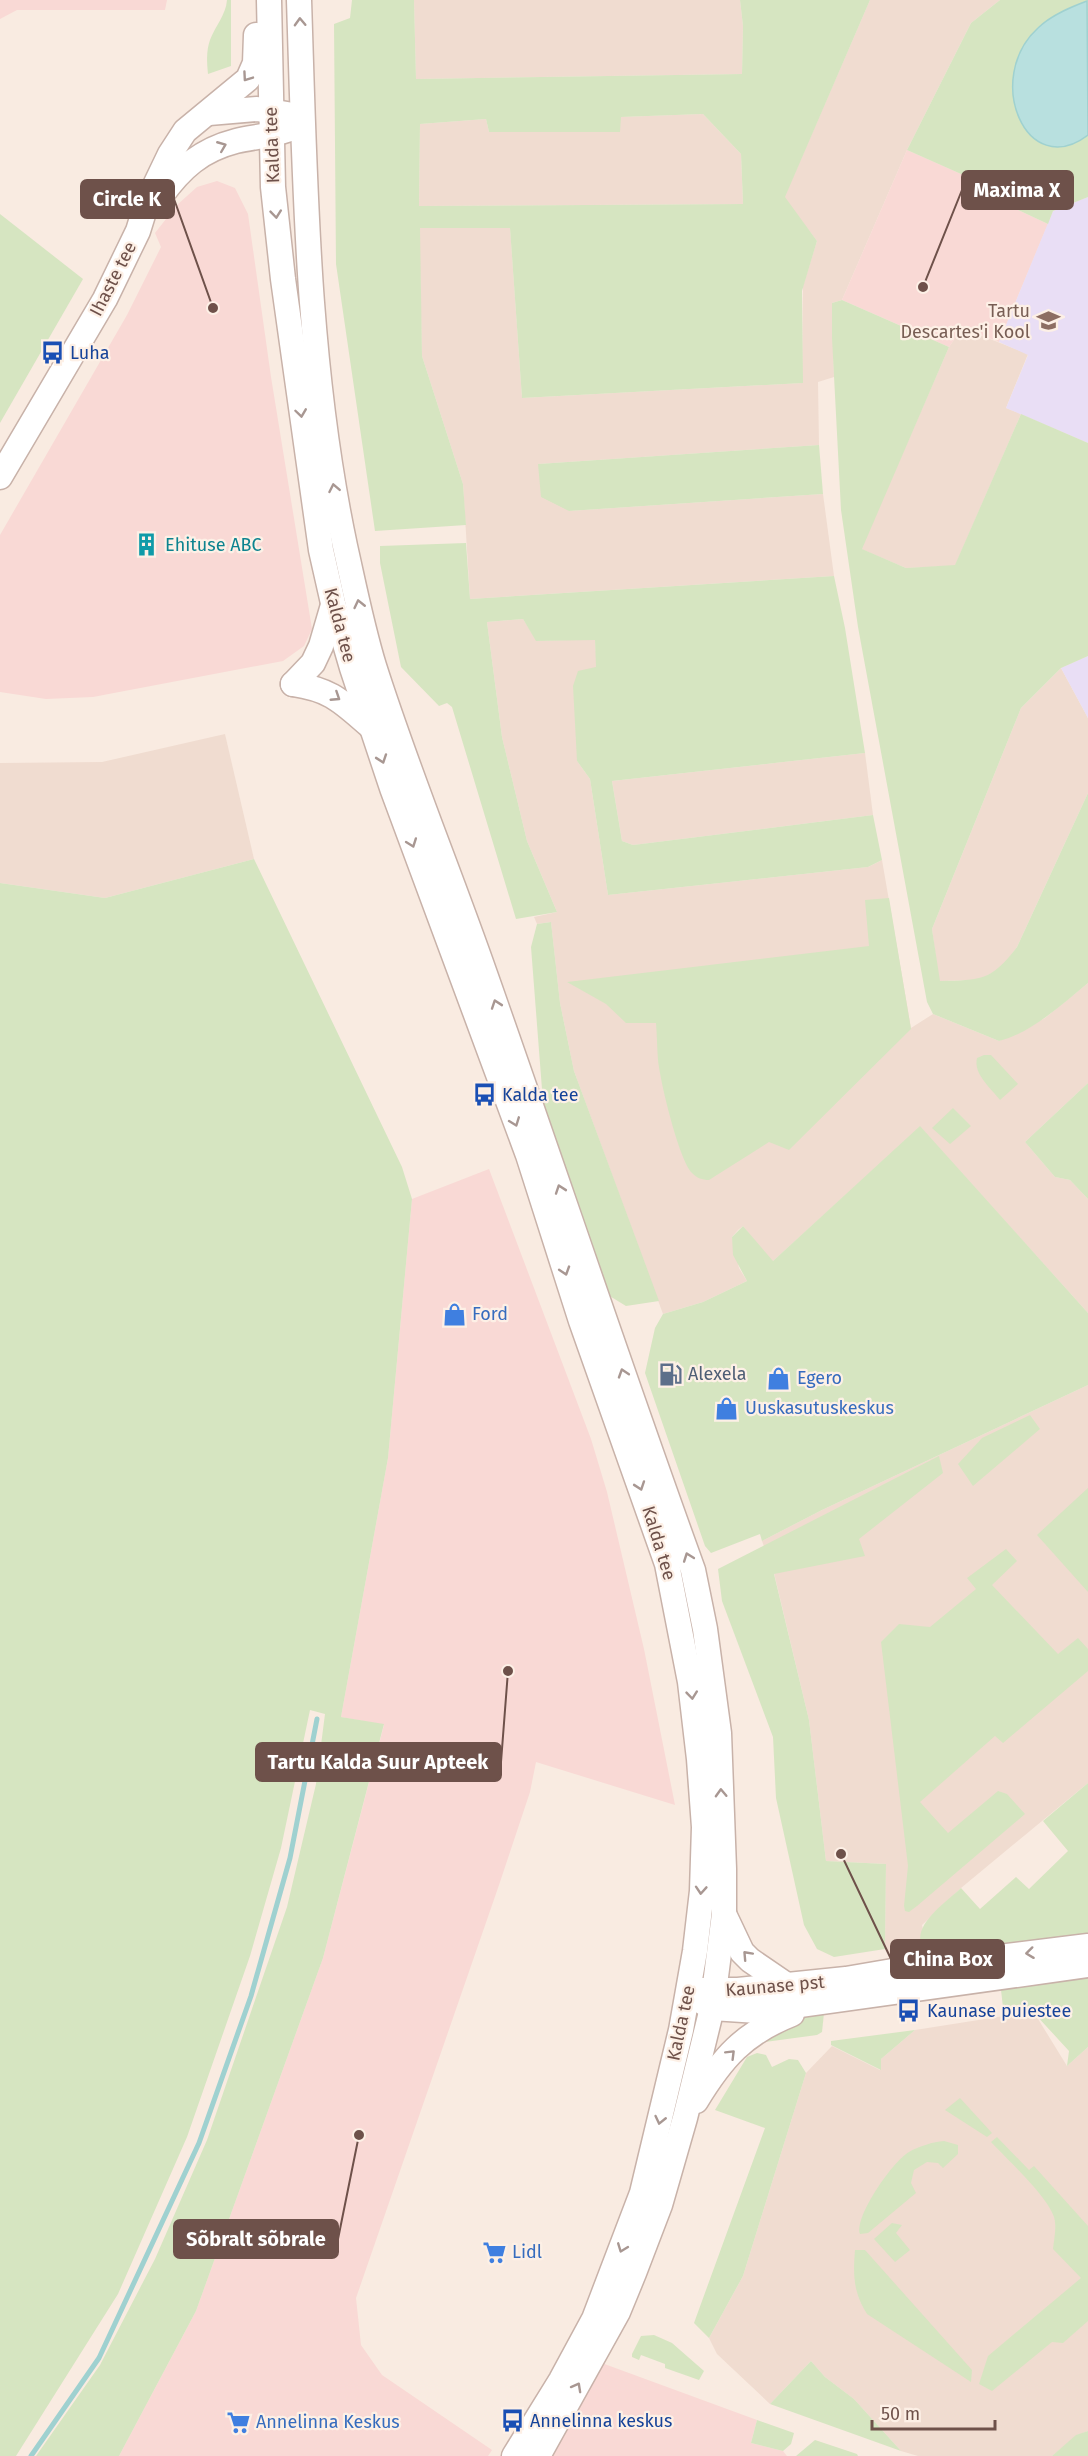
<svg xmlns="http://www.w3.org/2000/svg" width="1088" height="2456" font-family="'Fira Sans',sans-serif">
	<rect width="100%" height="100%" fill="#f9ebe1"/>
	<!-- residential -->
	<g fill="#f0dcd0">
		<path d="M414,0h326l3,26 -1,48 -326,5z"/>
		<path d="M870,0h130l-29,23 -64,127 -65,150 -10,3 2,74 -16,5 1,63 -281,19 31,47 254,-17 11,82 -364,23 -7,-115 -41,-128 -3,-128 91,-1 12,171 280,-15 1,-97 14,-45 -33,-43z"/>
		<path d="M703,114l38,40 2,50 -324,2 1,-82 66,-5 3,13h130l1,-15z"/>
		<path d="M962,328l66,26 -22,54 15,6 -66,152 -49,2 -45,-19 88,-202z"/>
		<path d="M523,619l14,22 58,-2 2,28 -20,94 13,18 18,116 260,-28 14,-7 29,168 22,-14 66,27 46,-23 43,-35v100l-63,59 30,35 15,3 18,19v114l-168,-186 -148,135 -29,-36 -5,4 -6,7 7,31 8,13 -44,21 -40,12 -89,-243 -14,-68 -9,-81 -14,2 -3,-7 23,-5 -30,-71 -25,-104 -15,-115z"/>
		<path d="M1061,668l27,50v75l-71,154 -15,20 -22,13 -41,1 -7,-52 89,-221z"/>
		<path d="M225,734l29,125 -149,39 -105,-15v-120l102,-1z"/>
		<path d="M865,753l8,62 -240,30 -11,-4 -10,-60z"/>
		<path d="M1088,1385v398l-127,105 -39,37 7,33 -37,1 -7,-10 1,-85 -60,-3 -17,-141 -35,-147 -12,-32 60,-31z"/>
		<path d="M1035,2014l32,52 21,-19v384l-12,5 -24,20h-134l-17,-5 -47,-52 -29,-22 -14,-16 -41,43 -53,-50 -8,-16 34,-62 63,-203 26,-27 48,24 1,-11 34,-29 89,-14z"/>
	</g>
	<!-- commercial -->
	<g fill="#f9d9d5">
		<path d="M0,0h167l-2,10h-148l-17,9z"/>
		<path d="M907,150l81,36 26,22 34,16 -49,118 -37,-14 -13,19 -107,-47z"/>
		<path d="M217,181l18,7 13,26 23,163 41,252 -8,17 -21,15 -190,36 -47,2 -46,-7v-157l127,-220 34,-68 -6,-14 22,-28 20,-18z"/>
		<path d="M489,1169l102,270 16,53 37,157 31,156 -139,-43 -6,30 -31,93 -143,413 5,47 21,30 110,75 -4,6h-369l77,-145 127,-353 61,-233 -43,-8 47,-259 24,-259z"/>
		<path d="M599,2362l158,58 -6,23 32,8 4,5h-240z"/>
	</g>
	<!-- education -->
	<g fill="#e9def5">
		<path d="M1088,197v246l-82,-35 22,-53 -29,-13 54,-131z"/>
		<path d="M1088,656v62l-27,-50z"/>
	</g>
	<!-- green -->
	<g fill="#d6e5c1" fill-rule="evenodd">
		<path d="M227,0h4v66l-23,8c-1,-11 -2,-23 2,-34 5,-14 16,-25 17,-40z"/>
		<path d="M352,0h62l2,79 326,-5 1,-48 -3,-26h130l-85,197 32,44 -15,50 1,92 -281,15 -12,-170h-90l2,128 41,128 3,41 -91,6 -39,-267 -2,-240 16,-6zM703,114l38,40 2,50 -324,2 1,-82 66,-5 3,13h131l1,-15z"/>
		<path d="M1000,0h88v197l-35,14 -5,13 -34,-16 -26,-22 -81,-36 64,-127z"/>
		<path d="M0,214l83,65 -83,144z"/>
		<path d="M842,300l107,47 -87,202 44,19 49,-3 66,-151 67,29v213l-27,12 -40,40 -89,221 8,52c41,-1 51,0 77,-34l71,-154v190c-27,22 -55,49 -89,58l-66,-27 -6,-12 -69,-375 -17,-117 -9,-172v-35z"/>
		<path d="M819,445l4,49 -254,17 -28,-14 -3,-33z"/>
		<path d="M466,543l4,56 364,-23 11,52 20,125 -253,28 10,60 11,4 240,-30 9,45 -14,7 -260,28 -18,-116 -13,-18 -4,-75 5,-15 18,-4 -1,-27 -59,1 -13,-22 -36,3 15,115 25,104 30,71 -41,7 -64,-212 -5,-4 -8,3 -38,-39 -21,-104v-17z"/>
		<path d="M254,859l148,308 10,32 -24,259 -47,259 43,7 -61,234 -127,353 -77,145h-83l64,-91 55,-106 52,-119 80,-233 29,-123 9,-70 -15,-4 -29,138 -31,108 -63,181 -69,157 -102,162h-16v-1573l105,15z"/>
		<path d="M889,898l22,131 -122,121 -20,-8 -60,38c-7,0 -12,-2 -17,-7 -13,-13 -32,-92 -34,-113 -1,-12 -1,-25 -2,-37h-30l-20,-19 -39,-22 302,-36 -4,-46z"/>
		<path d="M551,922l9,81 14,68 85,230 -33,5 -18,-11 -64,-180 -13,-168 6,-23z"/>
		<path d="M984,1055h7l27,29 -18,16c-9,-12 -27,-26 -23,-42z"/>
		<path d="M1088,1083v116l-18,-19 -15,-3 -30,-35z"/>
		<path d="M953,1108l18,18 -21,18 -18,-16z"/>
		<path d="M920,1126l168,187v72l-266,125 -60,31 -2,-7 -49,19 -6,-7 -60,-173 10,-45 8,-14 40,-12 44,-21 -14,-26 -1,-18 11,-11 30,35z"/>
		<path d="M1030,1415l10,14 -67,57 -15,-22 24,-26z"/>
		<path d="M939,1456l4,17 -84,66 6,17 -91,18 35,146 17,141 60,3 -1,85 -51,8 -17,-8 -13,-24 -28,-127 -3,-61 -51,-136 -4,-32z"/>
		<path d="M1088,1488v104l-51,-57z"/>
		<path d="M1006,1549l11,12 -25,24 66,69 20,-16 10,11v22l-85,72 -8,-7 -75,66 28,31 50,-42 9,3 18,20 -108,92 -8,6 -4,-1 -1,-5 4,-40 -27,-224 18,-18 31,3 46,-38 -9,-11z"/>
		<path d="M1088,1783v153l-159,22c-26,-28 12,-51 32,-70l19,21 36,-32 13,12 39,-38 -25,-30z"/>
		<path d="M1088,1978v69l-21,19 2,-15 -34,-37 -31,2 -3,-26z"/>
		<path d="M824,2013l-2,19 -5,3 -52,7 -4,-1 36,-22z"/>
		<path d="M915,2030l-34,29v11l-50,-25v-4z"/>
		<path d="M757,2053l9,2 6,12 17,-8 9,1 8,13 -63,203 -34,62 -15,-15 71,-195 -50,-18 32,-53z"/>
		<path d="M960,2098l32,35 -5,4 -42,-27z"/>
		<path d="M997,2137l32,33 5,-4 54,60v95l-25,22 -11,-1 -60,49 -13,-7 9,-28 93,-78 -28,-29c1,-10 4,-22 1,-32 -7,-21 -47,-58 -63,-75z"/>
		<path d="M944,2141l14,4v9l-15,14 -5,-5 -11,-1 -13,8 -3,13 5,10 -48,40 -8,1c-6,-17 33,-73 49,-82 10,-6 24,-10 35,-11z"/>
		<path d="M892,2223l10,2 -6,8 14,17 -15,12 -21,-23z"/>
		<path d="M855,2250h10l107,120 -1,12 -104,-68c-14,-22 -14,-40 -12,-64z"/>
		<path d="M654,2335l18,8 32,28 -5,9 -34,-12v-4l-24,-9 -2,5 -7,-3v-3l9,-18z"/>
		<path d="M811,2361l14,16 29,22 47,52 -131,-47z"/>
		<path d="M757,2420l37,13 -3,11 -8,7 -32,-8z"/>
		<path d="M1088,2431v25h-36l24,-21z"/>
		<path d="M815,2440l42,14 1,2h-62z"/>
	</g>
	<!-- water -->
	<path fill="#b8e0df" stroke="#9fd1d0" stroke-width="1.5" d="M1087,1l1,134c-62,47 -105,-57 -50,-107 13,-13 33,-21 49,-27z"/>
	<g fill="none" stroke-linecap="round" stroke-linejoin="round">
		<!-- stream -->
		<path stroke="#9fd1d0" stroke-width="5" d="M31,2456l68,-98 100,-215 52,-147 39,-138 27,-139"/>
		<defs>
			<g id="tertiary">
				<path d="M269,0l4,187 10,92 38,271 12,53 19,65 40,120 136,367 53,166 86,243 23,118 9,77 5,68 -2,64 -7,60 -14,79 -39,163 -48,126 -33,61 -47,76"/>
				<path d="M299,0c6,183 8,367 46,546 9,40 17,81 29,120 33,104 75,205 111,308 70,198 136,398 208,596l12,59 14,104 5,136v45l-12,94 -27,110 -25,87 -26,68 -16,39 -80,144"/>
				<path d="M209,113l48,-4 30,5"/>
				<path d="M161,196c20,-28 40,-46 75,-55 17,-4 34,-5 51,-11"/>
				<path d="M0,477l105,-178 33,-68 9,-29 23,-48 15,-23 63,-52 7,-16 1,-28"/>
				<path d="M293,684l20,-21 8,-17 12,-41"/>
				<path d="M293,684c39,6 48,17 77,42"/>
				<path d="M724,1914l18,38 8,8 35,24"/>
				<path d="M700,1990h38l108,-11 64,-11 178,-22"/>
				<path d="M699,2000l13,8 46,3 330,-46"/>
				<path d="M696,2101c26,-43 48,-68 96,-87"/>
			</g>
		</defs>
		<!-- tertiary casing -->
		<use href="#tertiary" stroke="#c8b2a9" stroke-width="27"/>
		<!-- tertiary -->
		<use href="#tertiary" stroke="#fff" stroke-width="24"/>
	</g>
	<!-- one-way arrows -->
	<defs><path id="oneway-chevron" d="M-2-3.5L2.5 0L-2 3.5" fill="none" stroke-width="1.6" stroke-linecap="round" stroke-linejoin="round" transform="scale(1.5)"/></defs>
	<g stroke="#a89792">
		<use href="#oneway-chevron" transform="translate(300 22) rotate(-92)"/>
		<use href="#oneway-chevron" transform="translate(247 77) rotate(125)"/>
		<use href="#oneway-chevron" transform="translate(222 146) rotate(-22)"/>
		<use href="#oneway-chevron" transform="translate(276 214) rotate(84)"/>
		<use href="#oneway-chevron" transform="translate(301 413) rotate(82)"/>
		<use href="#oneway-chevron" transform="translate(334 488) rotate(-101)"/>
		<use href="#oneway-chevron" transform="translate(359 604) rotate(-103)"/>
		<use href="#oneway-chevron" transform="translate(336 697) rotate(33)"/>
		<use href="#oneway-chevron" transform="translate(382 759) rotate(71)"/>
		<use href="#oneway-chevron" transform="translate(412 843) rotate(70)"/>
		<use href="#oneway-chevron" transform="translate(496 1004) rotate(-109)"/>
		<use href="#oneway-chevron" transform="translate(515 1122) rotate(69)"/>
		<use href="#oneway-chevron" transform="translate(560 1189) rotate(-109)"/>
		<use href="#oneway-chevron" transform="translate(565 1271) rotate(72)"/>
		<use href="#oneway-chevron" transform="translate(623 1373) rotate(-108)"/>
		<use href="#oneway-chevron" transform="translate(640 1486) rotate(71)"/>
		<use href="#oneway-chevron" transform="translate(688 1557) rotate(-110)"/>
		<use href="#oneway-chevron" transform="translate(692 1695) rotate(84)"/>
		<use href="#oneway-chevron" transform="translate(721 1793) rotate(-92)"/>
		<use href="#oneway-chevron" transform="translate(701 1890) rotate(94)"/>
		<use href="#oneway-chevron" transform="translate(1030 1953) rotate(173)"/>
		<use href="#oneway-chevron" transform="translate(747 1955) rotate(-133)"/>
		<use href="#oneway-chevron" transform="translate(731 2054) rotate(-45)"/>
		<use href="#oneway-chevron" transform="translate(660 2120) rotate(103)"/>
		<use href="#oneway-chevron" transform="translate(622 2248) rotate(111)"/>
		<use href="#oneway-chevron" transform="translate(577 2387) rotate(-61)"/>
	</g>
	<!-- icons -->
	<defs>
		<symbol id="school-bare" viewBox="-9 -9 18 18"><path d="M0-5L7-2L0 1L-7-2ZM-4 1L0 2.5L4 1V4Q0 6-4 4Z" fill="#8d6e63" stroke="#fdf0e6" stroke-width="2.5" paint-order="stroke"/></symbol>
		<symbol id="bus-bare" viewBox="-9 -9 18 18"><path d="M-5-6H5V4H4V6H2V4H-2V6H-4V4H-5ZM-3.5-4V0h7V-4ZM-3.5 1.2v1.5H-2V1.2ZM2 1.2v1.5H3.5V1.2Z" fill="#1a4fb4" stroke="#fdf0e6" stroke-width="2.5" paint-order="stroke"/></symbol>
		<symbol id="building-bare" viewBox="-9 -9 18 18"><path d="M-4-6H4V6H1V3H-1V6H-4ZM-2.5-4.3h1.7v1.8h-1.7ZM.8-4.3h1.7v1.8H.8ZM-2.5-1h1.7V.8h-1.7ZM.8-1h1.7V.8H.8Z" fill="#0f9aa8" stroke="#fdf0e6" stroke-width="2.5" paint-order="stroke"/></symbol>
		<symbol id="shop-bare" viewBox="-9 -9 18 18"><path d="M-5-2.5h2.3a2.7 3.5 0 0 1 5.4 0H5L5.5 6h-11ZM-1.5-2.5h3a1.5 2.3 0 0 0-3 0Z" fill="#3f7fe0" stroke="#fdf0e6" stroke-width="2.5" paint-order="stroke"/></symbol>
		<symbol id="fuel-bare" viewBox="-9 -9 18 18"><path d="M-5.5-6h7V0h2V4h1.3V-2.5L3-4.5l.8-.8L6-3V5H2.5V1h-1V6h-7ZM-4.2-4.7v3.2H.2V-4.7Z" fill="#5c6f8a" stroke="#fdf0e6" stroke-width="2.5" paint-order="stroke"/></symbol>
		<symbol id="supermarket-bare" viewBox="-9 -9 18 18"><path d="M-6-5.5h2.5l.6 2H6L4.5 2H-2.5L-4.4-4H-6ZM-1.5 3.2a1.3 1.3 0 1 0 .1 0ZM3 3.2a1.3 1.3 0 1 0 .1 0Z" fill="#3f7fe0" stroke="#fdf0e6" stroke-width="2.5" paint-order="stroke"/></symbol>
	</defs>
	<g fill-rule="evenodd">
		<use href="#school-bare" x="1032" y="304" width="33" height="33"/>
		<use href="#bus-bare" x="36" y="336" width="33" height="33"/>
		<use href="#building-bare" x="130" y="528" width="33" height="33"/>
		<use href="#bus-bare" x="468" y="1078" width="33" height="33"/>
		<use href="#shop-bare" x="438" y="1298" width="33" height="33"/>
		<use href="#fuel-bare" x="654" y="1358" width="33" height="33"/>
		<use href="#shop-bare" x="762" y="1362" width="33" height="33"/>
		<use href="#shop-bare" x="710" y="1392" width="33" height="33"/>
		<use href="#bus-bare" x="892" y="1994" width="33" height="33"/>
		<use href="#supermarket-bare" x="478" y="2236" width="33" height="33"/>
		<use href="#bus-bare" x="496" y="2404" width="33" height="33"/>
		<use href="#supermarket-bare" x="222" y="2406" width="33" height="33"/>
	</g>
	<g text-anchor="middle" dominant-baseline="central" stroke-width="4.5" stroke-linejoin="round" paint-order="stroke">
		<!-- street labels -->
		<g font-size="18" fill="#6e514a" stroke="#fdf0e6">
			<text transform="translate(272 145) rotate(-92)">Kalda tee</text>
			<text transform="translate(113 279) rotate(-63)">Ihaste tee</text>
			<text transform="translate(340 625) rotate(75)">Kalda tee</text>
			<text transform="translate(659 1543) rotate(73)">Kalda tee</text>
			<text transform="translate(775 1986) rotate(-5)">Kaunase pst</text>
			<text transform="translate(681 2023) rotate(-78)">Kalda tee</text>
		</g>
		<!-- education labels -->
		<g font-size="18" fill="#785e54" stroke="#fdf0e6" text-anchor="end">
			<text x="1030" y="311">Tartu<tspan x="1030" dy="21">Descartes'i Kool</tspan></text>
		</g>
		<!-- transit labels -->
		<g font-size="18" fill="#164399" stroke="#fdf0e6" text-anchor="start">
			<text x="70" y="353">Luha</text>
			<text x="502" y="1095">Kalda tee</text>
			<text x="927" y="2011">Kaunase puiestee</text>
			<text x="530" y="2421">Annelinna keskus</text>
		</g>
		<!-- culture labels -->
		<g font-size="18" fill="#0d838f" stroke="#fdf0e6" text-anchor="start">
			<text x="165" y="545">Ehituse ABC</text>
		</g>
		<!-- shop labels -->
		<g font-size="18" fill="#366cbe" stroke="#fdf0e6" text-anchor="start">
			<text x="472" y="1314">Ford</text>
			<text x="797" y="1378">Egero</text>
			<text x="745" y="1408">Uuskasutuskeskus</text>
			<text x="512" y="2252">Lidl</text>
			<text x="256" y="2422">Annelinna Keskus</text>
		</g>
		<!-- service labels -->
		<g font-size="18" fill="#4e5e75" stroke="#fdf0e6" text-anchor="start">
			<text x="688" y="1374">Alexela</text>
		</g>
	</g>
	<!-- callouts -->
	<path fill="none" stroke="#6e514a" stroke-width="2" d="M923 287L962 190M213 308L174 199M508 1671L501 1762M841 1854L891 1959M359 2135L338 2239"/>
	<g fill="#6e514a" stroke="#fdf0e6" stroke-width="2">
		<circle cx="923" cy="287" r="6"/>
		<circle cx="213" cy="308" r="6"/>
		<circle cx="508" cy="1671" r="6"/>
		<circle cx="841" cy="1854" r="6"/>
		<circle cx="359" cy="2135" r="6"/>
	</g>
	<g fill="#6e514a" stroke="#6e514a" stroke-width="2">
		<rect x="962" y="171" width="111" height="38" rx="6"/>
		<rect x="81" y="180" width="93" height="38" rx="6"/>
		<rect x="256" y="1743" width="245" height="38" rx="6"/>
		<rect x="891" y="1940" width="113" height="38" rx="6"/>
		<rect x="174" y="2220" width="164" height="38" rx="6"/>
	</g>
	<g font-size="20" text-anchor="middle" font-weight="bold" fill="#fff">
		<text x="1017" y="197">Maxima X</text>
		<text x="127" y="206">Circle K</text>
		<text x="378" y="1769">Tartu Kalda Suur Apteek</text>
		<text x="948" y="1966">China Box</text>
		<text x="256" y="2246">Sõbralt sõbrale</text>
	</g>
	<!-- scale -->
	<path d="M872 2420v9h123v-9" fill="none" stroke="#6e514a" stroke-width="3"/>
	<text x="881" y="2420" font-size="18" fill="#6e514a" stroke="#fdf0e6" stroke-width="4.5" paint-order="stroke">50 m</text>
</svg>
